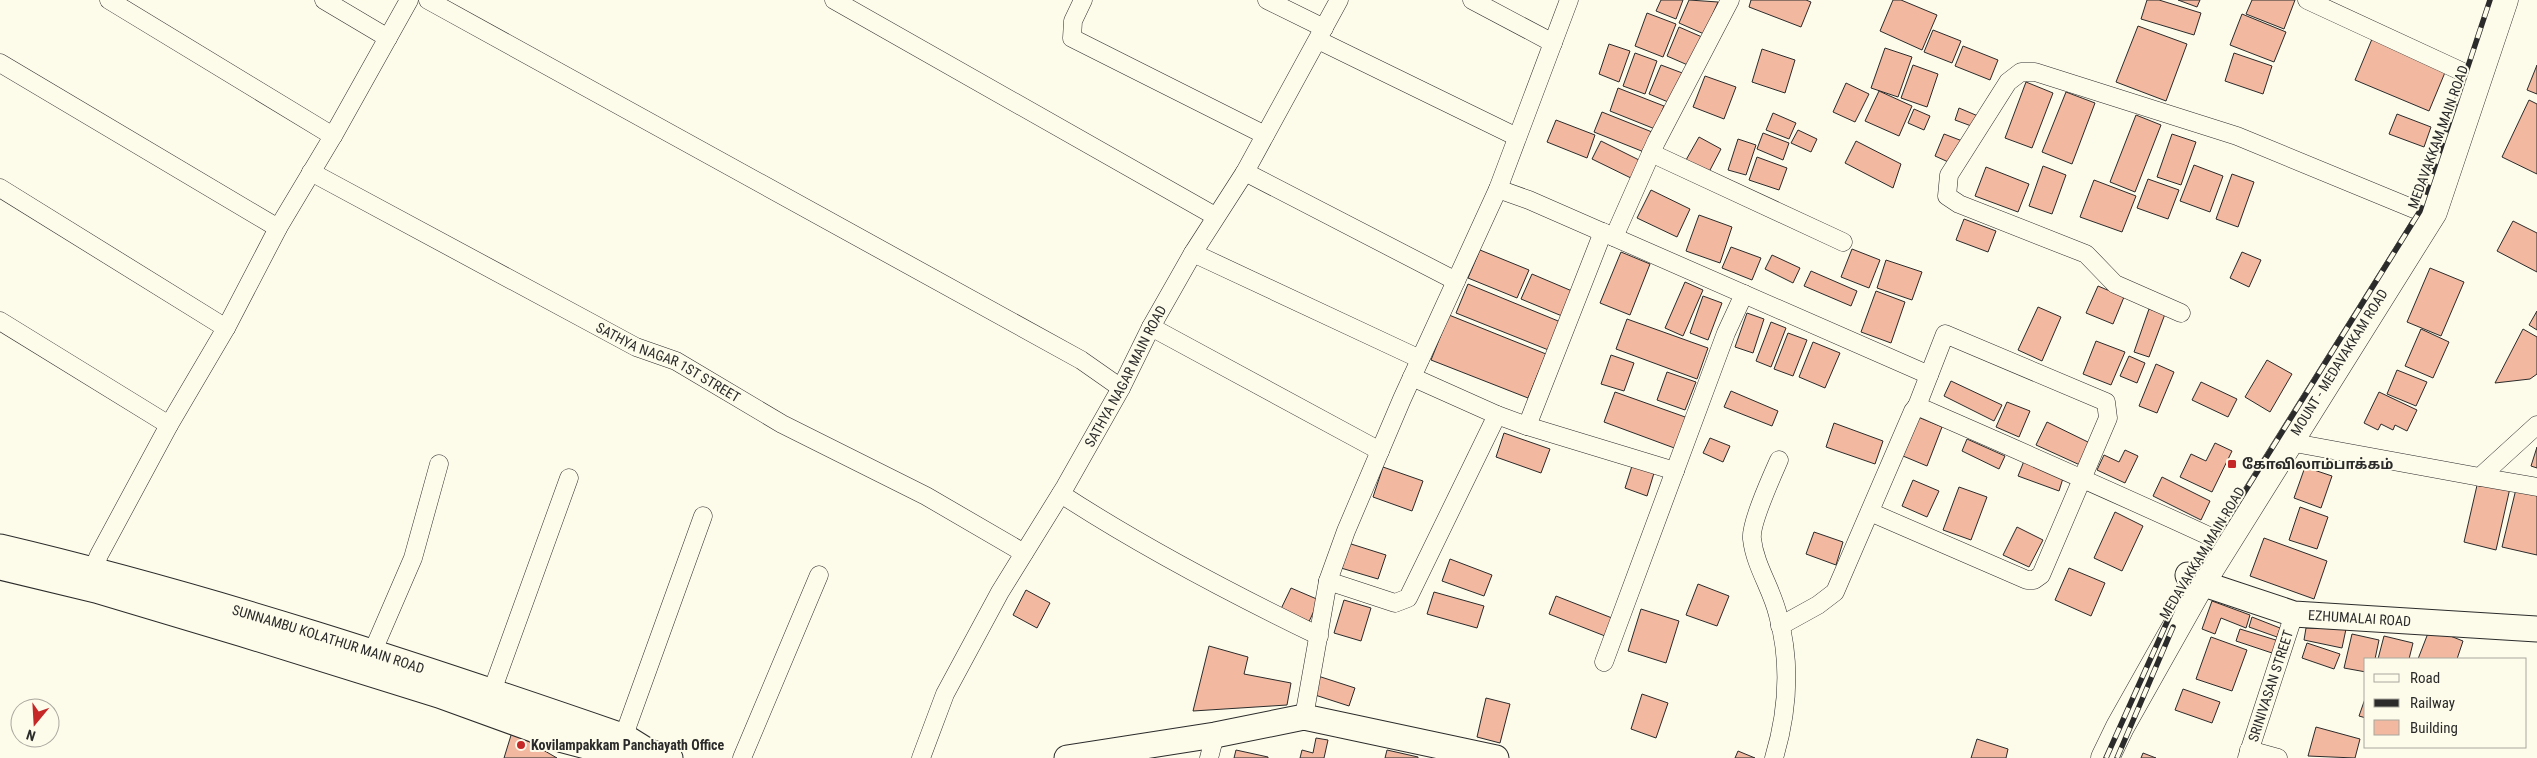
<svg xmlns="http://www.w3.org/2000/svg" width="2537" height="758" font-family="'Roboto Condensed','Noto Sans Tamil',sans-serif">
	<rect width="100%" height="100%" fill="#fdfbea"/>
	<!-- building -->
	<g fill="#f2b8a0" stroke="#2b2b2b">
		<path d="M1661,0h22l-7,19 -20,-8z"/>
		<path d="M1689,0l29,2 -14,32 -25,-11z"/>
		<path d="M1751,0h55l5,2 -10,25 -52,-20z"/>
		<path d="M1893,0h8l36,15 -15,35 -42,-19z"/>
		<path d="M2147,0h12l42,13 -7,22 -53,-16z"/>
		<path d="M2178,0h22l-3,7z"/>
		<path d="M2252,0h43l-11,29 -38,-15z"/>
		<path d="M1647,13l29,11 -13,33 -28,-11z"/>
		<path d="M2242,14l44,18 -12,30 -44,-17z"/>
		<path d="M2138,26l49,18 -21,57 -50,-19z"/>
		<path d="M1679,27l23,10 -12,29 -23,-10z"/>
		<path d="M1933,30l28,11 -9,22 -28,-11z"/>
		<path d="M2372,39l74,31 -17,41 -74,-31z"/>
		<path d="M1609,44l21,7 -11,31 -20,-8z"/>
		<path d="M1963,46l35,14 -8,20 -35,-14z"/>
		<path d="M1885,48l27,9 -14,40 -27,-9z"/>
		<path d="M1762,49l33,11 -10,33 -33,-11z"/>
		<path d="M1635,53l22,8 -12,33 -22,-8z"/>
		<path d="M2234,53l38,13 -9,28 -38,-13z"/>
		<path d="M1661,65l24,9 -12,30 -24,-10z"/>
		<path d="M1913,65l25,9 -11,33 -26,-9z"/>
		<path d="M2537,65v29l-10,-4z"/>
		<path d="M1705,76l31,11 -12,32 -31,-12z"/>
		<path d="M2026,82l27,11 -21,55 -27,-10z"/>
		<path d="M1846,83l23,11 -14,28 -22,-10z"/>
		<path d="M1618,88l46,18 -9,23 -45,-18z"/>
		<path d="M1879,91l33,15 -13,30 -34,-15z"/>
		<path d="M2066,92l29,11 -23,61 -30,-12z"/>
		<path d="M2529,100l8,4v70l-35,-17z"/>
		<path d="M1959,108l19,8 -4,11 -19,-7z"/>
		<path d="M1914,109l16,7 -6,14 -16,-7z"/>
		<path d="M1602,112l50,20 -8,20 -50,-20z"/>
		<path d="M1773,113l23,10 -7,16 -23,-9z"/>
		<path d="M2397,114l34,13 -7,20 -35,-13z"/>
		<path d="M2136,115l25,10 -26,67 -25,-10z"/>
		<path d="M1556,120l39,15 -8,23 -40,-16z"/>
		<path d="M1798,130l19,9 -6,13 -20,-9z"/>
		<path d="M1763,133l26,10 -6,17 -26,-11z"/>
		<path d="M1944,134l21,8 -10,23 -20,-9z"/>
		<path d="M2172,134l24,8 -15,43 -24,-8z"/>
		<path d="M1699,137l22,12 -12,23 -23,-12z"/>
		<path d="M1738,139l18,6 -10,30 -18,-5z"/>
		<path d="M1601,141l42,21 -8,18 -43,-21z"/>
		<path d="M1856,141l45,23 -8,24 -48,-25z"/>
		<path d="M1757,157l30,11 -8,22 -30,-10z"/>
		<path d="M2194,165l29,11 -13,36 -30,-11z"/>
		<path d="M2043,166l23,9 -14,39 -23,-8z"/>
		<path d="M1986,167l43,17 -11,28 -43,-16z"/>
		<path d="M2232,174l22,8 -16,45 -22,-8z"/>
		<path d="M2148,179l31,11 -11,29 -31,-11z"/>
		<path d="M2094,180l42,16 -14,36 -42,-15z"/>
		<path d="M1651,190l39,19 -13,28 -40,-19z"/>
		<path d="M1699,215l33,12 -12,36 -34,-12z"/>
		<path d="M1964,219l32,12 -8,21 -32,-12z"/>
		<path d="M2513,221l24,12v39l-40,-21z"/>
		<path d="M1731,247l30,11 -9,22 -30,-12z"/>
		<path d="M1852,249l28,11 -11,28 -28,-11z"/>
		<path d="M1480,250l49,20 -12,28 -49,-20z"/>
		<path d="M1621,252l29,12 -20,51 -30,-12z"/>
		<path d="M2242,252l19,8 -12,27 -19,-9z"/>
		<path d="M1772,255l28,13 -7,15 -28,-14z"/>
		<path d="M1886,260l36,12 -10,28 -35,-12z"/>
		<path d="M2430,268l34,14 -23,54 -34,-14z"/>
		<path d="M1811,271l46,20 -6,15 -47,-20z"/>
		<path d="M1532,274l40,17 -10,25 -41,-17z"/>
		<path d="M1685,282l18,8 -20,46 -18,-8z"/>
		<path d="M1468,284l95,39 -12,28 -95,-38z"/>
		<path d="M2098,286l26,11 -11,27 -27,-11z"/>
		<path d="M1876,291l29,11 -14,41 -30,-11z"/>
		<path d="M1703,296l19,7 -14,37 -18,-7z"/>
		<path d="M2038,307l23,10 -19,44 -24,-11z"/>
		<path d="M2149,309l16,5 -16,43 -15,-5z"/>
		<path d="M2537,311v19l-8,-5z"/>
		<path d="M1747,313l17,6 -11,34 -18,-6z"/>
		<path d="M1449,315l97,39 -18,44 -97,-38z"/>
		<path d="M1627,319l81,29 -11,31 -81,-30z"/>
		<path d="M1771,322l15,6 -15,39 -15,-6z"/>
		<path d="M2421,329l28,13 -16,36 -28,-12z"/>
		<path d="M2523,329l14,8v37l-7,5 -35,4z"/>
		<path d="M1788,333l19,7 -14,36 -19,-7z"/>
		<path d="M2096,341l29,11 -14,33 -28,-11z"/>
		<path d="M1813,342l27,11 -15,35 -26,-11z"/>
		<path d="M1611,355l23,8 -10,28 -23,-7z"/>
		<path d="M2129,356l16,7 -8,20 -17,-7z"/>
		<path d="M2267,360l25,14 -22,38 -25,-15z"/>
		<path d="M2156,364l18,8 -17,41 -18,-7z"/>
		<path d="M2397,370l30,12 -11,24 -29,-12z"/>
		<path d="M1667,372l29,10 -11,28 -28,-10z"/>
		<path d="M1951,381l51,24 -8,16 -50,-25z"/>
		<path d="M2201,382l36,17 -9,18 -36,-17z"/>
		<path d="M1731,391l47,20 -6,15 -48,-19z"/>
		<path d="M1615,392l73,26 -11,31 -73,-27z"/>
		<path d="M2379,392l38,18 -10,21 -12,-6 -2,5 -12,-6 -3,6 -14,-7z"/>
		<path d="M2007,402l23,9 -11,26 -23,-10z"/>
		<path d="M1918,417l24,10 -15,39 -24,-10z"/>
		<path d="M2047,422l43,21 -10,22 -44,-20z"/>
		<path d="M1834,423l49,18 -8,23 -49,-17z"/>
		<path d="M1504,433l46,16 -9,24 -45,-16z"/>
		<path d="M1710,438l20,8 -7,16 -20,-9z"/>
		<path d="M1967,439l38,17 -6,13 -37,-18z"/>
		<path d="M2215,443l17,8 -20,41 -32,-15 11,-23 15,7z"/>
		<path d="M2537,447v21l-6,-2z"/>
		<path d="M2125,450l13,6 -13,27 -28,-13 7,-15 15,7z"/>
		<path d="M2024,461l40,14 -5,16 -41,-15z"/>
		<path d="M1632,466l22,7 -7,23 -22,-8z"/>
		<path d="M1383,467l40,14 -11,30 -39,-14z"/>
		<path d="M2305,467l27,9 -11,32 -27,-10z"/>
		<path d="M2162,477l48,24 -9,19 -48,-24z"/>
		<path d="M1913,480l26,11 -12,26 -25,-11z"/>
		<path d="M2478,481l32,7 -14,62 -32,-8z"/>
		<path d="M1959,487l28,10 -16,43 -28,-10z"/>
		<path d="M2516,489l21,5v61l-35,-8z"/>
		<path d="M2300,507l28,10 -11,32 -28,-9z"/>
		<path d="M2115,512l28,14 -21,45 -28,-13z"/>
		<path d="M2017,527l26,13 -14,27 -26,-12z"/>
		<path d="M1814,532l29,10 -7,23 -30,-11z"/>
		<path d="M2264,538l63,23 -13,38 -64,-23z"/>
		<path d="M1348,543l38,12 -8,24 -37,-11z"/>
		<path d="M1450,559l42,16 -8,21 -42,-15z"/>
		<path d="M2069,568l36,15 -14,33 -36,-16z"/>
		<path d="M1698,584l31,12 -12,30 -31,-11z"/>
		<path d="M1291,588l28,12 -12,26 -28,-13z"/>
		<path d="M1026,590l24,13 -13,25 -24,-13z"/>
		<path d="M1434,592l50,14 -7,22 -50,-14z"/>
		<path d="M1556,596l56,22 -7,18 -56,-22z"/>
		<path d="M1344,600l27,8 -10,33 -27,-8z"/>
		<path d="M2212,601l38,14 -4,13 -25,-10 -6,16 -13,-5z"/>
		<path d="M1641,609l38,12 -13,42 -38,-12z"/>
		<path d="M2252,617l28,11 -3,9 -28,-10z"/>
		<path d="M2306,628l40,1 -4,19 -38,-8z"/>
		<path d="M2430,628l33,13 -6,18h-39z"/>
		<path d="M2240,629l39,12 -4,13 -39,-13z"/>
		<path d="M2352,634l27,6 -4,19h-9v13l-22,-4z"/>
		<path d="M2384,636l29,7 -4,16h-31z"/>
		<path d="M2211,637l36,13 -15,41 -36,-12z"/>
		<path d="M2307,643l33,11 -6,15 -32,-11z"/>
		<path d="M1209,646l39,11 -4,17 47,9 -4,22 -94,6z"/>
		<path d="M1318,676l37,12 -6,18 -37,-12z"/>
		<path d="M2183,689l37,13 -8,21 -37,-13z"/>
		<path d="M1642,694l26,9 -12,35 -25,-9z"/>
		<path d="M2366,696v22l-7,-2z"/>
		<path d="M1486,698l24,6 -10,39 -23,-6z"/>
		<path d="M2316,727l44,12 -5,19 -47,-2z"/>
		<path d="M512,732l45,26h-53z"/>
		<path d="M1316,738l12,2 -4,18h-24l2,-8 11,3z"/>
		<path d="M1977,739l31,10 -2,9h-35z"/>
		<path d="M1236,750l32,7v1h-34z"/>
		<path d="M1387,750l31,7v1h-33z"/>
		<path d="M1738,751l17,7h-20z"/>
		<path d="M2143,753l13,5h-15z"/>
	</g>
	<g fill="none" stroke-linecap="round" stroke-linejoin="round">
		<defs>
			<g id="street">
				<path d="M109,0l224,136"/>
				<path d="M324,0l64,38"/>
				<path d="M428,0l653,360 40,28"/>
				<path d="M834,0l381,216"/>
				<path d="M1083,0l-10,21 -1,17 193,97"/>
				<path d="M1267,0l57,28"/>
				<path d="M1472,0l81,43"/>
				<path d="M2307,0l171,79"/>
				<path d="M1318,40l199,97"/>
				<path d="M0,63l278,165"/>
				<path d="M1651,153l192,89"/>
				<path id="s1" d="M311,172l325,175 40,14 106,63 144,72 98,57"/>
				<path d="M1245,172l211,109"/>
				<path d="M0,188l226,140"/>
				<path d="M1498,189l31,11 400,175"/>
				<path d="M1614,237l42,-95 74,-142"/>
				<path d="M1193,253l227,106"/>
				<path d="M2181,313l-66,-29 -29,-30 -127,-50 -12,-8 2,-21 59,-93 13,-10h14l202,64 177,73"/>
				<path d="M0,321l169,104"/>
				<path d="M1151,327l229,124"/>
				<path d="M1412,377l85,38 30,11 76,-194"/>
				<path d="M1527,426l148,45"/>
				<path d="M2289,442l191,35 57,-52"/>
				<path d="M2480,477l57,10"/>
				<path d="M1061,494c83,54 169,99 258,142"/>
				<path d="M1870,512l157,68h7l7,-5 67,-157 -2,-16 -161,-68 -28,72c98,43 197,86 294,131"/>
				<path d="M89,579l10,-24 70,-130 57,-97 52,-100 55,-92 76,-136"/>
				<path d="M1328,581l67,22 13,-5 89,-183"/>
				<path d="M1780,626l38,-21 17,-13 78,-181 4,-5"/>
				<path d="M372,653l41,-95 26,-94"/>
				<path d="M1604,662l122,-329 18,-39"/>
				<path d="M492,691l77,-213"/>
				<path d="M1304,717l24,-136 18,-50 56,-132 96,-210 71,-189"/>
				<path d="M625,737l3,-13 75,-208"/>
				<path d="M2249,750l29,8"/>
				<path d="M742,758l77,-183"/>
				<path id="s2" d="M921,758l24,-64 55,-102 65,-105 56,-99 30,-61 42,-74 52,-81 94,-172"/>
				<path d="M1209,758l6,-23"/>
				<path d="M1774,758c14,-47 17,-96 4,-143 -6,-26 -23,-49 -26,-76 -2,-15 20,-63 27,-79"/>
				<path id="s3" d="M2247,758l47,-144"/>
			</g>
			<g id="secondary">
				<path id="s4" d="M0,547c212,50 420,119 625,190l24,15 21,6"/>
				<path d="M0,567l96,23 147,44 196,61 124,45 65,17 21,-5"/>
				<path id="s5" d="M2188,575l13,8 93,31 243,15"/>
				<path d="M1067,758l148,-23 89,-18 192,41"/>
			</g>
			<g id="primary">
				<path id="s6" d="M2105,758l15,-31 81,-144 232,-371 71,-212"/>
			</g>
		</defs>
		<!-- street casing -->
		<use href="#street" stroke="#2b2b2b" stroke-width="19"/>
		<!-- secondary casing -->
		<use href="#secondary" stroke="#2b2b2b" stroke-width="27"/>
		<!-- primary casing -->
		<use href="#primary" stroke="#2b2b2b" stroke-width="29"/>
		<!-- street -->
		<use href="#street" stroke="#fdfbea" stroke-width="18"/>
		<!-- secondary -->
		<use href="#secondary" stroke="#fdfbea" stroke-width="25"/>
		<!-- primary -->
		<use href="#primary" stroke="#fdfbea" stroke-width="28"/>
		<defs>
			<g id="rail">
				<path d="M2106,758l70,-156 244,-391 70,-211"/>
				<path d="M2117,758l56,-131"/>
			</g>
		</defs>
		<!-- rail casing -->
		<use href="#rail" stroke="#2b2b2b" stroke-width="5.5"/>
		<!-- rail -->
		<use href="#rail" stroke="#fdfbea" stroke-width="4" stroke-dasharray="11" stroke-linecap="butt"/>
	</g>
	<!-- markers -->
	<g fill="#c62828" stroke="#fdfbea" stroke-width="2">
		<rect x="2227" y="459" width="10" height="10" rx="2.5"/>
		<circle cx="521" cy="745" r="5"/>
	</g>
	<g text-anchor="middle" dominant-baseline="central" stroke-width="4" stroke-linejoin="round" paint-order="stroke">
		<!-- street labels -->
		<g font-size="14" fill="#2b2b2b" stroke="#fdfbea">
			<text transform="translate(2438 137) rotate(-70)">MEDAVAKKAM MAIN ROAD</text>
			<text stroke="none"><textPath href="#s1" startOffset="405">SATHYA NAGAR 1ST STREET</textPath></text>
			<text stroke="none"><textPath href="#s6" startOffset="460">MOUNT - MEDAVAKKAM ROAD</textPath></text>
			<text stroke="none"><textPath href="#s2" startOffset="434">SATHYA NAGAR MAIN ROAD</textPath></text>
			<text transform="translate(2202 553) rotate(-59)">MEDAVAKKAM MAIN ROAD</text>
			<text stroke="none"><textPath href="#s5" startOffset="179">EZHUMALAI ROAD</textPath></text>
			<text stroke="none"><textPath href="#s4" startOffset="341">SUNNAMBU KOLATHUR MAIN ROAD</textPath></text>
			<text stroke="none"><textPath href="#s3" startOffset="76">SRINIVASAN STREET</textPath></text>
		</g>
		<!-- poi labels -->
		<g font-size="14" font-weight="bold" fill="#2b2b2b" stroke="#fdfbea" text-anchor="start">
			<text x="2242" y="464">கோவிலாம்பாக்கம்</text>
			<text x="531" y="745">Kovilampakkam Panchayath Office</text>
		</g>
	</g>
	<!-- legend -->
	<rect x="2364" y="658" width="162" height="90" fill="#fdfbea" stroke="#a9a89e"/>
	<rect x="2374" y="674" width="25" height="8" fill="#fdfbea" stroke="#a9a89e"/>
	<text x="2410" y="683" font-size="15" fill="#2b2b2b">Road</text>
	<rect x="2374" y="699" width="25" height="8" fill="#2b2b2b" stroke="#a9a89e"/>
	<text x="2410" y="708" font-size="15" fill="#2b2b2b">Railway</text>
	<rect x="2374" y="720" width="25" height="15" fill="#f2b8a0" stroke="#a9a89e"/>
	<text x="2410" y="733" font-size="15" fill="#2b2b2b">Building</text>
	<!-- north arrow -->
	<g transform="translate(35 723) rotate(198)"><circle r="24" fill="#fdfbea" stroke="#a9a89e"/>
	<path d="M0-4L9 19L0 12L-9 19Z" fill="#c62828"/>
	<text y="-8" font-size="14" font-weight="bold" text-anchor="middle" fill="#2b2b2b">N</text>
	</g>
</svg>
